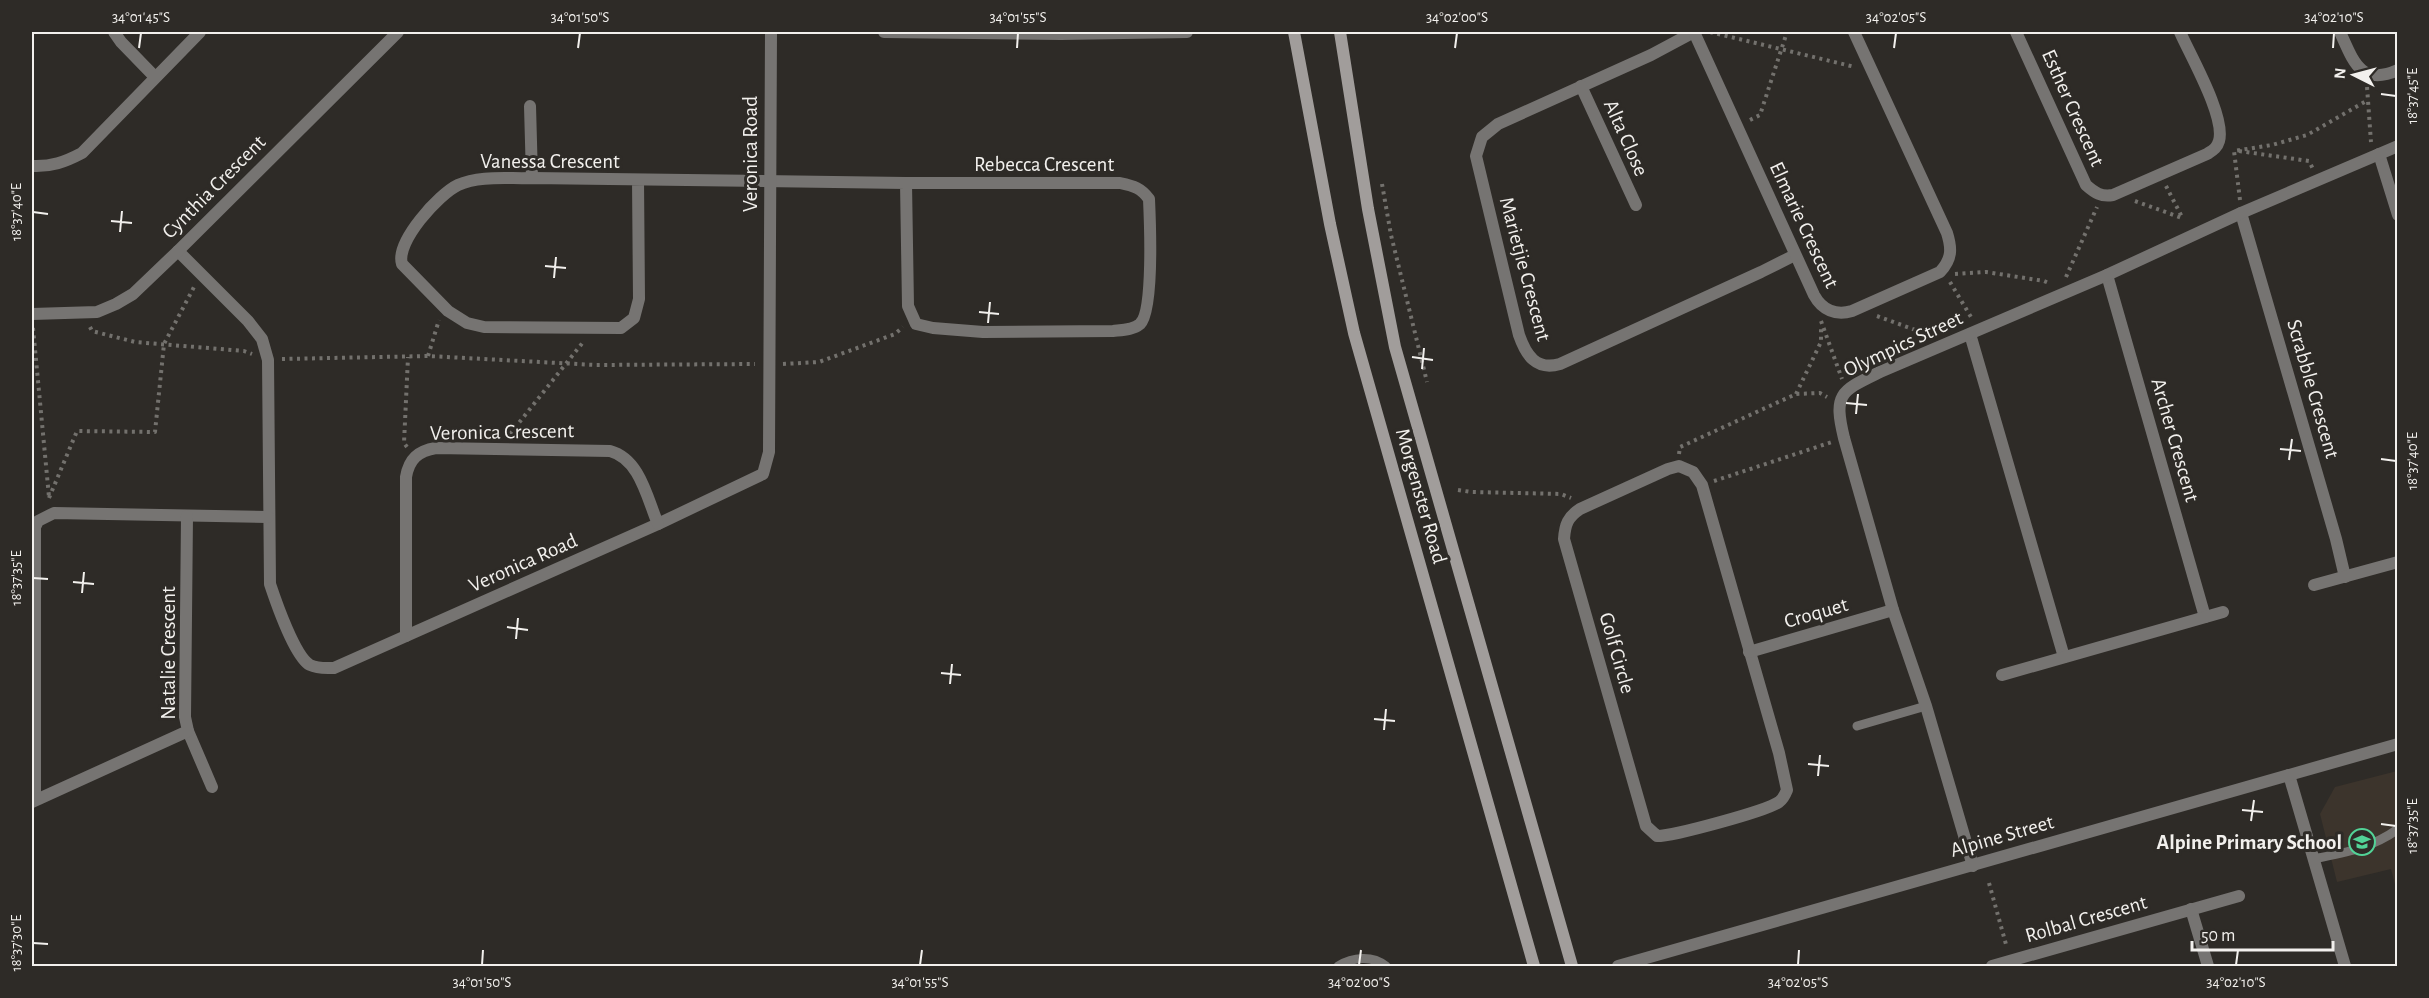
<svg xmlns="http://www.w3.org/2000/svg" width="2429" height="998" font-family="'Alegreya Sans',sans-serif">
	<rect width="100%" height="100%" fill="#2e2b27"/>
	<!-- built -->
	<path fill="#3c342c" d="M2397,771v121l-6,-23 -54,13 -17,-68 15,-27z"/>
	<g fill="none" stroke-linecap="round" stroke-linejoin="round">
		<!-- path -->
		<g stroke="#73716d" stroke-width="4" stroke-dasharray="3 4.5" stroke-linecap="butt">
			<path d="M1710,32l145,35"/>
			<path d="M2367,87l4,55"/>
			<path d="M1750,120l10,-5 27,-83"/>
			<path d="M2239,151l70,10 4,8"/>
			<path d="M1382,184l9,51 36,147"/>
			<path d="M2166,186l16,31"/>
			<path d="M2240,200l-6,-49 38,-6 35,-10 61,-35"/>
			<path d="M2135,201l47,17"/>
			<path d="M1955,274l31,-2 58,9 7,3"/>
			<path d="M2066,277l31,-70"/>
			<path d="M1950,282l21,35"/>
			<path d="M1877,316l52,19"/>
			<path d="M1821,321l21,58"/>
			<path d="M90,327l2,4 43,11 109,9 8,3"/>
			<path d="M33,328l16,169"/>
			<path d="M428,356l11,-36"/>
			<path d="M282,359l146,-3 168,9 159,-1"/>
			<path d="M783,364l36,-2 76,-28 8,-7"/>
			<path d="M1796,394l25,-52v-13"/>
			<path d="M510,434l74,-93"/>
			<path d="M407,447l-3,-4 4,-86"/>
			<path d="M1679,454l1,-7 116,-53 24,-1 7,4"/>
			<path d="M1714,481l118,-39"/>
			<path d="M1458,490l13,2 90,2 10,4"/>
			<path d="M49,498l28,-67 78,1 9,-88 30,-57"/>
			<path d="M1989,883l18,65"/>
		</g>
		<!-- service -->
		<g stroke="#767472" stroke-width="9">
			<path d="M1857,726l69,-20"/>
			<path d="M2313,859c31,-6 59,-11 85,-30"/>
			<path d="M1338,966c15,-9 34,-11 48,0"/>
		</g>
		<!-- minor -->
		<g stroke="#767472" stroke-width="12">
			<path d="M114,32l7,10 33,34"/>
			<path d="M884,32l177,2 126,-2"/>
			<path d="M1694,32l-43,23 -153,69 -16,13 -6,19 43,179c7,20 17,36 41,29l201,-92 34,-17"/>
			<path d="M1694,32l120,263c8,15 22,21 38,16l88,-39c12,-13 12,-23 7,-39l-93,-201"/>
			<path d="M2016,32l70,153c9,8 15,12 27,10l94,-41c6,-4 10,-6 12,-13 7,-24 -29,-86 -39,-109"/>
			<path d="M2340,32c13,28 20,55 58,38"/>
			<path d="M1581,86l55,119"/>
			<path d="M530,106l2,72"/>
			<path d="M2379,154l19,61"/>
			<path d="M32,166c19,1 33,-4 50,-13l118,-121"/>
			<path d="M638,180l1,119 -5,19 -13,10 -137,-1 -17,-4 -19,-12 -46,-47c-7,-22 37,-70 56,-79 22,-10 51,-6 74,-7l374,5h214c14,3 21,5 29,16 1,22 5,112 -9,125 -7,6 -18,6 -27,7l-130,1 -50,-4 -17,-4 -8,-18 -2,-123"/>
			<path d="M2241,213l95,326 9,38"/>
			<path d="M178,251l70,70 14,18 6,21 2,224c6,18 25,73 40,81 8,4 16,3 24,3l324,-144 105,-50 6,-22 2,-420"/>
			<path d="M2107,275l98,342"/>
			<path d="M32,314l65,-2 19,-8 17,-10 45,-43 220,-219"/>
			<path d="M1970,334l94,323"/>
			<path d="M1679,466l14,6 9,13 77,268 8,37c-2,5 -4,9 -8,12 -13,9 -105,34 -122,34l-11,-10 -82,-287c1,-15 4,-22 16,-30l88,-40z"/>
			<path d="M2314,585l84,-23"/>
			<path d="M406,636v-159c3,-18 12,-26 30,-29l174,3c30,8 37,47 48,73"/>
			<path d="M1749,652l144,-42"/>
			<path d="M2002,675l221,-63"/>
			<path d="M188,731l24,56"/>
			<path d="M2289,775l56,191"/>
			<path d="M35,800v-273l3,-6 16,-8 214,4"/>
			<path d="M32,802l156,-71 -3,-14 2,-201"/>
			<path d="M1973,866l-47,-160 -33,-96 -49,-172c-11,-45 -3,-47 36,-66l227,-97 134,-62 157,-67"/>
			<path d="M2191,909l17,57"/>
			<path d="M1992,966l247,-70"/>
		</g>
		<!-- tertiary -->
		<path stroke="#767472" stroke-width="12" d="M1618,966l780,-222"/>
		<!-- secondary -->
		<g stroke="#a19d9b" stroke-width="12">
			<path d="M1294,32l36,192 24,109 180,633"/>
			<path d="M1340,32l28,177 27,138 177,619"/>
		</g>
	</g>
	<!-- ticks -->
	<path fill="none" stroke="#f2f0ed" stroke-width="2" d="M139,48l2,-15M578,48l2,-15M1017,48l1,-15M1455,48l2,-15M1894,48l2,-15M2333,48l1,-15M2381,94l15,2M33,212l15,2M111,221l21,2M120,232l2,-21M545,266l21,2M554,278l2,-21M979,312l20,2M988,323l2,-21M1412,357l21,3M1422,369l2,-21M1846,403l21,2M1856,414l2,-20M2280,449l21,2M2381,459l15,2M2289,460l3,-21M33,578l15,1M73,582l21,2M82,593l2,-21M507,627l21,3M516,639l2,-21M941,673l20,2M950,684l2,-20M1374,719l21,2M1384,730l2,-21M1808,764l21,2M1818,776l2,-21M2242,810l21,2M2251,821l3,-21M2381,824l15,2M33,943l15,1M482,965l1,-15M920,965l2,-15M1359,965l2,-15M1798,965l1,-15M2236,965l2,-15"/>
	<!-- icons -->
	<defs>
		<symbol id="school-ring" viewBox="-11 -11 22 22"><circle r="9.5" fill="#2e2b27" stroke="#52d397" stroke-width="1.5"/><path d="M0-5L7-2L0 1L-7-2ZM-4 1L0 2.5L4 1V4Q0 6-4 4Z" fill="#52d397"/></symbol>
	</defs>
	<g fill-rule="evenodd">
		<use href="#school-ring" x="2347" y="827" width="30" height="30"/>
	</g>
	<g text-anchor="middle" dominant-baseline="central" stroke-width="6" stroke-linejoin="round" paint-order="stroke">
		<!-- street labels -->
		<g font-size="21" fill="#f2f0ed" stroke="#2e2b27">
			<text transform="translate(2073 108) rotate(66)">Esther Crescent</text>
			<text transform="translate(1626 138) rotate(66)">Alta Close</text>
			<text transform="translate(750 154) rotate(-90)">Veronica Road</text>
			<text x="550" y="161">Vanessa Crescent</text>
			<text x="1044" y="164">Rebecca Crescent</text>
			<text transform="translate(214 187) rotate(-45)">Cynthia Crescent</text>
			<text transform="translate(1804 225) rotate(65)">Elmarie Crescent</text>
			<text transform="translate(1525 269) rotate(75)">Marietjie Crescent</text>
			<text transform="translate(1903 344) rotate(-25)">Olympics Street</text>
			<text transform="translate(2313 389) rotate(74)">Scrabble Crescent</text>
			<text transform="translate(502 432) rotate(-1)">Veronica Crescent</text>
			<text transform="translate(2175 440) rotate(74)">Archer Crescent</text>
			<text transform="translate(1421 496) rotate(74)">Morgenster Road</text>
			<text transform="translate(523 563) rotate(-24)">Veronica Road</text>
			<text transform="translate(1816 613) rotate(-16)">Croquet</text>
			<text transform="translate(168 653) rotate(-90)">Natalie Crescent</text>
			<text transform="translate(1617 653) rotate(74)">Golf Circle</text>
			<text transform="translate(2002 836) rotate(-16)">Alpine Street</text>
			<text transform="translate(2086 919) rotate(-16)">Rolbal Crescent</text>
		</g>
		<!-- poi labels -->
		<g font-size="21" font-weight="bold" fill="#f2f0ed" stroke="#2e2b27" text-anchor="end">
			<text x="2342" y="842">Alpine Primary School</text>
		</g>
	</g>
	<!-- border -->
	<rect width="2429" height="998" fill="none" stroke="#2e2b27" stroke-width="66"/>
	<!-- north arrow -->
	<g transform="translate(2354 75) rotate(276)" stroke="#2e2b27" stroke-width="4.5" paint-order="stroke">
	<path d="M0-4.5L10 22L0 15L-10 22Z" fill="#f2f0ed"/>
	<text y="-9" font-size="16" font-weight="bold" text-anchor="middle" fill="#f2f0ed">N</text>
	</g>
	<!-- scale -->
	<path d="M2192 941v9h141v-9" fill="none" stroke="#f2f0ed" stroke-width="3"/>
	<text x="2201" y="941" font-size="18" fill="#f2f0ed" stroke="#2e2b27" stroke-width="4.5" paint-order="stroke">50 m</text>
	<rect x="33" y="33" width="2363" height="932" fill="none" stroke="#f2f0ed" stroke-width="2"/>
	<g font-size="15" text-anchor="middle" fill="#f2f0ed">
		<text x="141" y="22">34°01'45"S</text>
		<text x="580" y="22">34°01'50"S</text>
		<text x="1018" y="22">34°01'55"S</text>
		<text x="1457" y="22">34°02'00"S</text>
		<text x="1896" y="22">34°02'05"S</text>
		<text x="2334" y="22">34°02'10"S</text>
		<text transform="translate(2412 96) rotate(-90)" y="5">18°37'45"E</text>
		<text transform="translate(16 212) rotate(-90)" y="5">18°37'40"E</text>
		<text transform="translate(2412 461) rotate(-90)" y="5">18°37'40"E</text>
		<text transform="translate(16 578) rotate(-90)" y="5">18°37'35"E</text>
		<text transform="translate(2412 826) rotate(-90)" y="5">18°37'35"E</text>
		<text transform="translate(16 943) rotate(-90)" y="5">18°37'30"E</text>
		<text x="482" y="987">34°01'50"S</text>
		<text x="920" y="987">34°01'55"S</text>
		<text x="1359" y="987">34°02'00"S</text>
		<text x="1798" y="987">34°02'05"S</text>
		<text x="2236" y="987">34°02'10"S</text>
	</g>
</svg>
